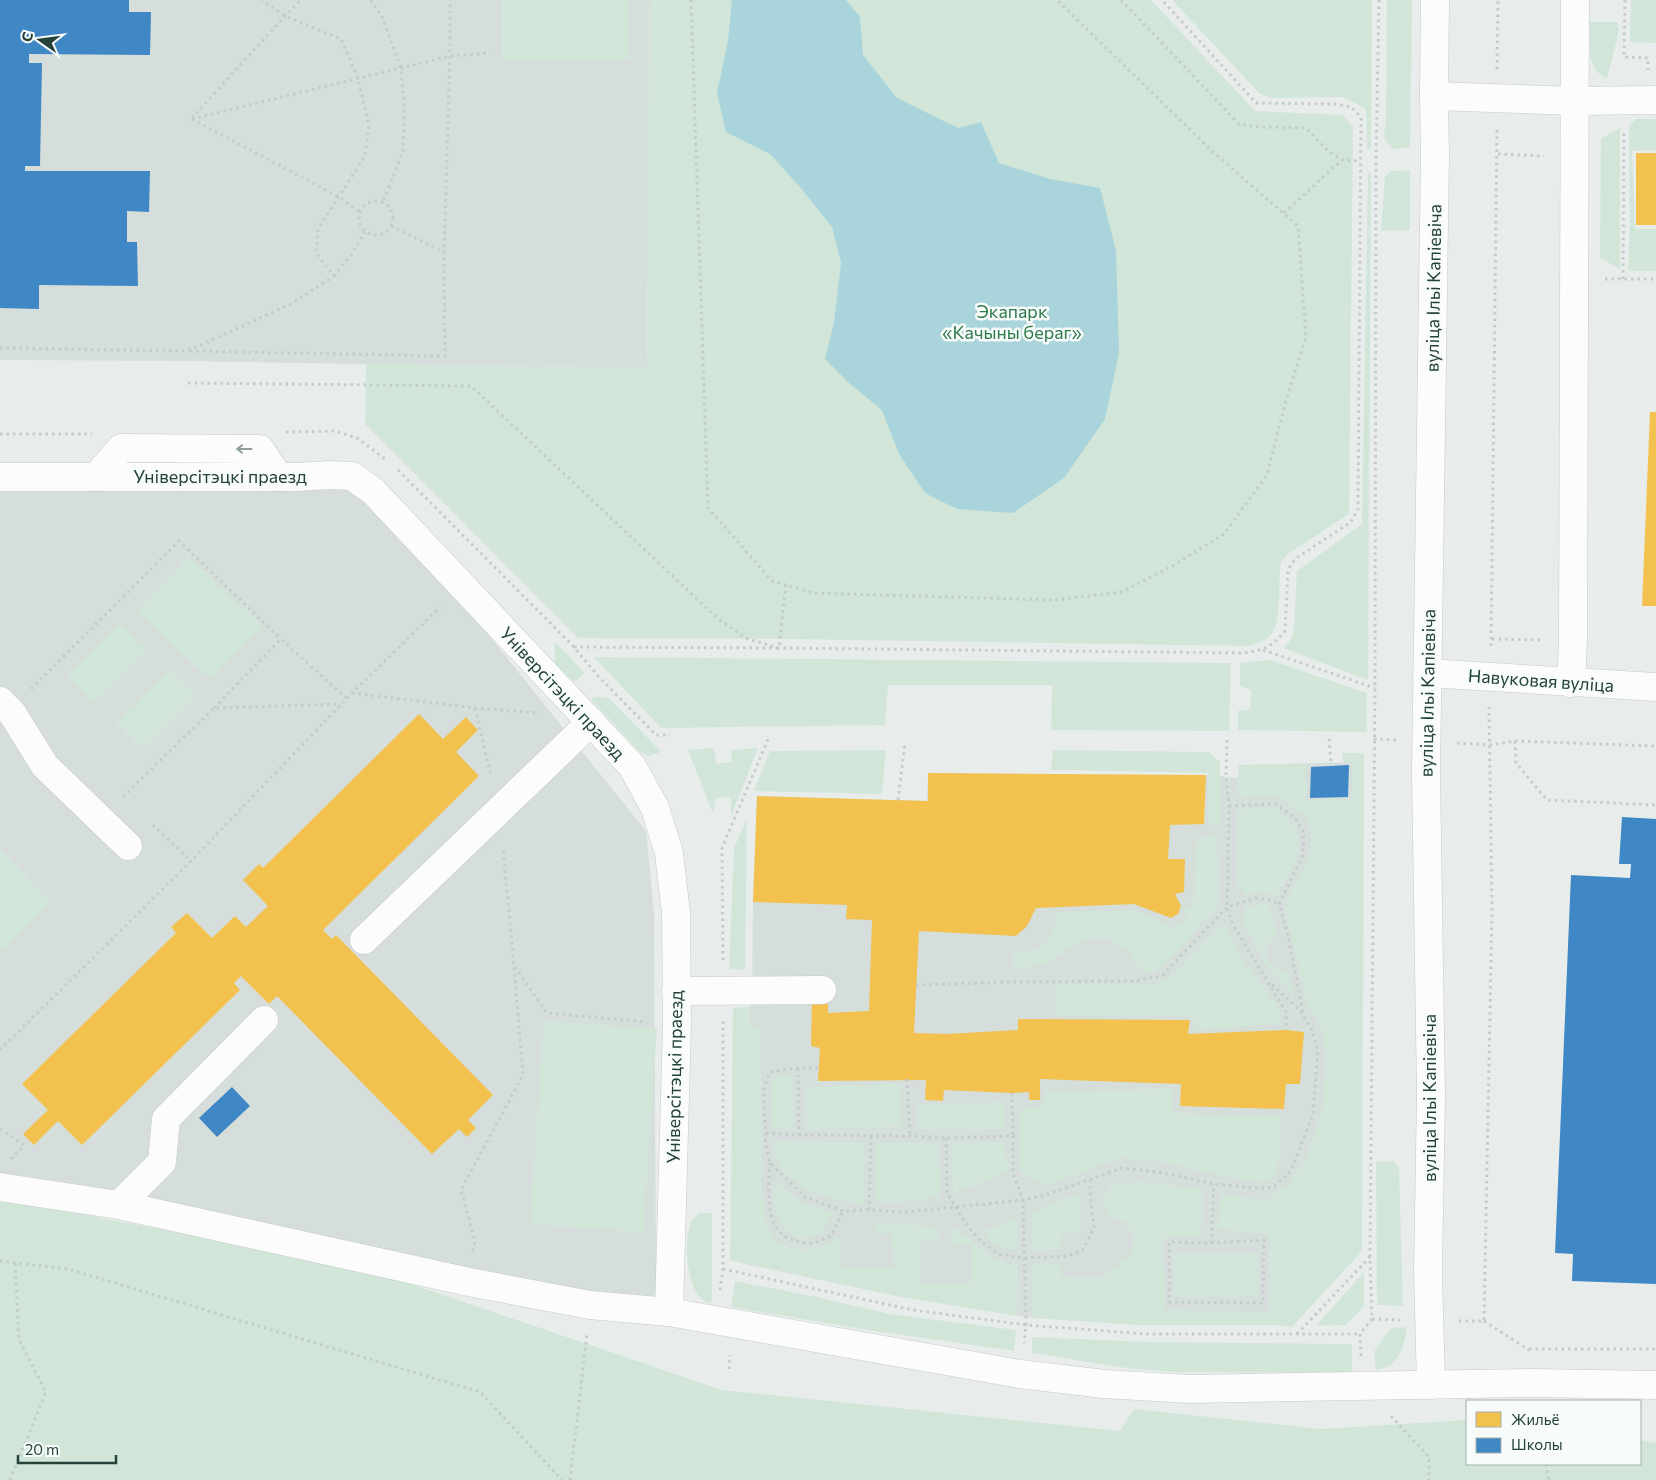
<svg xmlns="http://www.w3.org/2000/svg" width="1656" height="1480" font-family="Commissioner,sans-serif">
	<rect width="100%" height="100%" fill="#e8edeb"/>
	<!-- built -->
	<g fill="#d6dedb">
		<path d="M0,0h650l-3,369 -458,-8 -189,-1z"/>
		<path d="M330,475l43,16 273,340 8,82 2,351 13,48 -669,-124v-712z"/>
		<path d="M1353,762l1,36 -6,458 -70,69h-138l-115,-8 -128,-21 -152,-32 5,-257 2,-10 1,-97 4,-104 170,5 1,-28 278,2 32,3 1,-13z"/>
	</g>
	<!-- green -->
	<g fill="#d1e6d8">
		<rect x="502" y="0" width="127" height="60"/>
		<path d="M650,0h501l104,111 87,4 11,11 -4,388 -61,40 -7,8c-3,18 1,61 -10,73 -5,6 -16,9 -24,11l-454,-7 -215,-1 -213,-214 1,-60 281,5z"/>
		<path d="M1172,0h200l-1,149h-4l-1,-40 -23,-12 -73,1 -11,-5z"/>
		<path d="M1387,0h25l-2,147 -18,2 -8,-11 2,-23z"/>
		<path d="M1631,0h25v43l-26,-1z"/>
		<path d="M1590,22h27l2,9 -12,48c-22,-12 -17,-35 -17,-57z"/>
		<path d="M1636,119h20v31l-24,1 3,78h21v42h-28l2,-43 -1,-102z"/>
		<path d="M1620,128v141l-20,-11 1,-119z"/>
		<path d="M1410,170v60l-29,1 4,-54 7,-6z"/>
		<path d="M1368,172l3,2 -3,506 -85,-32 7,-7 4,-12 3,-58 65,-47z"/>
		<path d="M188,557l74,68 -52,55 -72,-69z"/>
		<path d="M121,624l26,25 -53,54 -26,-27z"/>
		<path d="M555,642l30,31 -11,9 -19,-19z"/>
		<path d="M594,657l637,6 -2,68 -178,-1 1,-45h-164l-3,40 -224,3z"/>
		<path d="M1270,660l97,33v39l-129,-2v-19l12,-2 1,-19 -11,-4v-23z"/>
		<path d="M169,670l26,25 -53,53 -26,-26z"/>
		<path d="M600,697l9,1 52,54 -12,4 -8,-3 -51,-55z"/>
		<path d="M714,748l2,16 16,-2 -1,-12 27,-2 -27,68v-19l-15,1 -3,16 -25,-64z"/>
		<path d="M886,750l-4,44 -128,-3 16,-40z"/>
		<path d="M1053,750l156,2 11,10 1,62h-13v-51l-157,-3z"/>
		<path d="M1342,753h22l-2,498 -70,76 -14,-2h-138l-108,-7 1,-55 29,1 -1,13 42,1 29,-25 2,-19 -8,-11 -18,-9 -5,-15 10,-15 26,-2 64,7 -2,48h-37l-2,6 3,67 104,2 1,-78 -53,-5 4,-34 46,5 19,-14 16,-20 13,-30 9,-36 2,-39 -2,-29 -15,-26 -5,-14 -19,-83 2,-12 17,-28 6,-17 1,-20 -6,-16 -27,-19 -40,1 1,-33 66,-1 2,36 46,-2v-36h-10z"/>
		<path d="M1274,807c43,31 22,52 2,89l-12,-3 -19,2 -8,-12v-73z"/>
		<path d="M747,819l-2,151 -16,-1 5,-121z"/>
		<path d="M1212,835l5,5 2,65 -56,62 -13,6 -10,-5 -15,-19 -17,-11 -23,1 -41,26 -30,3 -1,-16c5,0 11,1 16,0 20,-4 25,-24 29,-40l75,-2 41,18 11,-8 2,-14 6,2 2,-59 4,-10z"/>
		<path d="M0,849l51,53 -49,48 -2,-2z"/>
		<path d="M1262,904h7l7,31 -10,10 1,14 8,10 13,2 5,24 -25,-27 -24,-45 -2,-9 4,-7z"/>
		<path d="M1225,923l15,34 25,32 15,22 2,12 -88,8 -1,-15 -138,-1 1,-30h102l16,-12z"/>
		<path d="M750,1007v17l10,7c1,35 1,71 2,107 0,25 -3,75 9,95 11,18 38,21 56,11 4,-2 8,-6 12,-9l2,33 54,1 -3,-35 -18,-1 2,-11 61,5 3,12 -20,3 -1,41h53l-1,-40 -17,1 -3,-13 6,-2 20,15 14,13 15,6 12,1 -1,52 -120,-20 -167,-36 3,-252z"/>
		<path d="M544,1021l113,8 -14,203 -113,-8z"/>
		<path d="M792,1074l2,55 -23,-1v-41l5,-12z"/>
		<path d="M901,1084l1,42 -95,4 -1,-43z"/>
		<path d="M1174,1089l-3,24 110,4 -3,55 -13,11 -52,-9 -55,-13 -38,-3 -75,28 -26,-15 2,-62 20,-2 3,-16z"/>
		<path d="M1005,1102v27h-88l1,-24z"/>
		<path d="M774,1141l90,1v62c-19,-3 -40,-6 -57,-15 -17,-9 -35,-27 -33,-48z"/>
		<path d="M876,1142l62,1 2,53 -25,5 -39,2z"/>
		<path d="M1004,1142l4,30 -54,21 -3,-50z"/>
		<path d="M1394,1161l5,7 4,138 -26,-1 -1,-143z"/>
		<path d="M774,1181c22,18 32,25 60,32l-9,11 -2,9c-7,3 -15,7 -23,5 -16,-3 -27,-26 -27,-41 0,-5 1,-11 1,-16z"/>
		<path d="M1079,1194l2,38h-18l-2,17 -28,1v-38z"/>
		<path d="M0,1199l358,67 364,124 398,41 14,-22 187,20 146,-9v44h173v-24l16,3v37h-1656z"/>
		<path d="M700,1213h12v88l-3,3c-4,-3 -10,-7 -12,-11 -10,-13 -14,-57 -5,-72 1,-3 6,-6 8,-8z"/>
		<path d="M1017,1217l2,32c-18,3 -25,-3 -35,-18z"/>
		<path d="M1258,1253l1,43 -85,1v-43z"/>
		<path d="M1364,1272v34l-18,19 -30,1z"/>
		<path d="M735,1281l86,17 69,16 126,16 -2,21 -139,-20 -144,-24z"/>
		<path d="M1407,1327c-2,13 -5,29 -16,37 -3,3 -10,5 -15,6l-2,-18 16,-23z"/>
		<path d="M1032,1337l117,5 203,2v29l-180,-1 -45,-4 -95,-15z"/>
	</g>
	<!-- water -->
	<path fill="#a9d4db" d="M732,0h114l14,17 3,38 34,43 61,30 23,-6 18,41 51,16 50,9 16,63 3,102 -14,66 -41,59 -51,35 -56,-4 -32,-16 -26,-39 -17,-44 -32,-26 -25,-25 9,-37 7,-59 -9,-36 -32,-40 -30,-33 -44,-22 -9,-39 11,-52z"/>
	<!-- homes -->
	<g fill="#f2c14e">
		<rect x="1636" y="153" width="20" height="72"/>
		<path d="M1650,412h6v194h-14z"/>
		<path d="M419,714l24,25 23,-22 12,13 -22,22 23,24 -156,154 9,9 4,-4 157,160 -25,25 8,8 -9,9 -8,-8 -27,25 -155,-158 -8,8 -28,-28 -7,7 6,7 -158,155 -24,-24 -24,24 -11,-11 25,-24 -26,-26 154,-151 -5,-6 16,-14 25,25 23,-22 11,11 22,-21 -25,-26 16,-16 4,4z"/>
		<path d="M928,773l278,2 -2,49 -34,1 -2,34h17l-1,33 -9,2 6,12 -3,8 -7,4 -37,-14 -98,4 -9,18 -11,10 -97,-5 -5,102 32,1 72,-4v-11l172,1 -2,14 98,-4 18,2 -4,52h-14l-2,25 -104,-3 1,-22 -141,-5v21h-11v-8l-17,1 -68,-3 -1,11 -18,-1 1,-20 -108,1 2,-33 -9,-2 1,-44h16v11l41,-2 3,-91 -26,-1 1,-14 -94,-3 4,-106 171,5z"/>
	</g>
	<!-- schools -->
	<g fill="#3f88c5">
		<path d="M0,0h129v12h22l-1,43 -121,-1v9h13l-2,103h-15v5h125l-1,41 -22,-1v31h10l1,44 -99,-1v24l-39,-1z"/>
		<path d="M1349,765l-1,32 -38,1 1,-31z"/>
		<path d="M1622,817l34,2v465l-84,-3 1,-27 -18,-1 16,-378 59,3 1,-14h-12z"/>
		<path d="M232,1087l18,19 -33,31 -18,-19z"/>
	</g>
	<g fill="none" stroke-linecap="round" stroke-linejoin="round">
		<defs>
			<g id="minor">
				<path d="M1434,96l142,5 80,-1"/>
				<path d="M0,477h297l33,-2 22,1 21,15 259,275 23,42 14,45 7,60 1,111 -8,288"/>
				<path d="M96,477l25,-29 139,1 19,28"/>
				<path d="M1427,673l229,14"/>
				<path d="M1571,683l2,-43 2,-640"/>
				<path d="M0,701l12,12 33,53 83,80"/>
				<path d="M364,940l227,-218"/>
				<path d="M676,991l146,-1"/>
				<path d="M0,1187l119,18 350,77 121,23 79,7 351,62 84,10 86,5 343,-6 123,2"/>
				<path d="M119,1205l43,-43 4,-43 98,-99"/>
				<path d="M1431,1385l-3,-113 3,-177 -5,-323 9,-617 -1,-59 1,-96"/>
			</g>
		</defs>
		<!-- minor casing -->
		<use href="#minor" stroke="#c5cac8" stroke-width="29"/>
		<!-- path -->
		<g stroke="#c3ccca" stroke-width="3" stroke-dasharray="2.5 4" stroke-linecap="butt">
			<path d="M371,0l11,17 19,51 3,35 -1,48 -20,51"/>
			<path d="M691,0l17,508 64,73 41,12 241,7 68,-8 52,-27 50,-31 43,-59 18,-71 21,-67 -8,-111 -86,-75 -155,-151"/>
			<path d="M1121,0l118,124 23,3 44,1 22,23 14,9 18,1"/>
			<path d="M1379,0l-3,160 -1,528 -5,569 2,62 28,1"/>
			<path d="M1625,0l-1,57 24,1v12"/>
			<path d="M1497,69l1,-69"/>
			<path d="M192,118l93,-102 16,-16"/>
			<path d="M192,119l258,-63 40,-3"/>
			<path d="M192,119l147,78 20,14"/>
			<path d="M1498,154l46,2"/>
			<circle cx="376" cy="218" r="17"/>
			<path d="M1284,213l58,-53"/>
			<path d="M391,226l53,26"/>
			<path d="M334,276l17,-21 14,-23"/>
			<path d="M1605,279h51"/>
			<path d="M1623,279l1,-149"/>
			<path d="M0,348l187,3 104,-47 43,-28 -18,-23 2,-24 47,-73 4,-30 -11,-48 -17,-39 -56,-23 -23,-16"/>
			<path d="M190,351l255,5 -1,-104 6,-196v-56"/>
			<path d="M188,383l283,3 245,231 29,21 34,10 465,5c21,-3 27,-6 41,-22l3,-59 3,-8 7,-7 53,-35 7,-13 3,-392 -10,-10 -15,-3 -80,-1 -94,-103"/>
			<path d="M286,432l49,-1 22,7 31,23"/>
			<path d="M0,434h92"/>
			<path d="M398,470l176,177 23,28 59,60h14"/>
			<path d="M1492,639l52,1"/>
			<path d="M1491,646l6,-519"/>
			<path d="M574,647l205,1 7,-63"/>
			<path d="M1263,650l112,38"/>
			<path d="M31,689l148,-148 102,98"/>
			<path d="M352,693l123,15 65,5"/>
			<path d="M214,708l67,-69 66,60"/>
			<path d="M475,708l16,68"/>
			<path d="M1329,739l2,24"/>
			<path d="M1374,739l22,1"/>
			<path d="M1227,740l-1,37 3,29 -2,101 6,18 53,87v18"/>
			<path d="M1515,741l141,5"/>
			<path d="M1457,743l33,2 25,-4 1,22 31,37 109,5"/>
			<path d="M123,797l91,-89 127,-4"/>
			<path d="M898,800l7,-57"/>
			<path d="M1229,806l47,-2 19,14 9,14 -1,23 -24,49 8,27 16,82"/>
			<path d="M153,825l38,36"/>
			<path d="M723,960l-1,-112 47,-111"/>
			<path d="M515,967l32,46 100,9"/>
			<path d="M916,985l96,-3 125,-1 26,-6 64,-68 29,-9 14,2 9,4"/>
			<path d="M0,1050l191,-189 161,-168 88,-86"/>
			<path d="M798,1068l1,67"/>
			<path d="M818,1068h-20l-28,4 -6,15v20l2,26 -1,6 5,24 35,34 38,14 26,-1 37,2 117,-12 23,-5 76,-27 36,4 56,12 42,4 18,-1 17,-16 22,-57 5,-62 -7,-24 -12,-19 -30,-27"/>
			<path d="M907,1079l3,57"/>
			<path d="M1012,1093l1,43"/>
			<path d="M0,1129l24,16 -13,14"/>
			<path d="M766,1133l33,2 111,1 36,2 67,-2v37l10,27 3,125 -2,18"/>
			<path d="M946,1138l1,55 21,34 15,16 15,11 27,4 43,-2 15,-6 11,-23 -5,-46"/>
			<path d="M770,1163c-2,26 -7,72 27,78 5,1 11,3 16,2 6,-1 12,-5 18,-7l12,-25"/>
			<path d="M869,1210l2,-73"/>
			<path d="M1211,1243l53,-3 -1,63 -94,-1v-60l42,1 3,-59"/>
			<path d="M473,1251l2,-10 -14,-51 62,-115 -9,-109 -11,-117"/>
			<path d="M0,1261l68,8 412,123 82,88"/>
			<path d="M723,1269l190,41 113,15 121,9h213"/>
			<path d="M720,1290l3,-21v-248"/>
			<path d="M1459,1321h25l8,-412 -3,-202"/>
			<path d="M1484,1321l45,29"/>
			<path d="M1297,1334l73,-77"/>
			<path d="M1529,1349h127"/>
			<path d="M1361,1356l-1,-22 12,-15"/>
			<path d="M729,1369l1,-14"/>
			<path d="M1391,1416l38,41v23"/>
			<path d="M1546,1464l3,16"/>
			<path d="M10,1480l36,-88 -27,-52 -4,-77"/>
			<path d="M570,1480l17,-146"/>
		</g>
		<!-- minor -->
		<use href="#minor" stroke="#fcfcfc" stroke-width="28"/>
	</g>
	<!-- one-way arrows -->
	<defs><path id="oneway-shaft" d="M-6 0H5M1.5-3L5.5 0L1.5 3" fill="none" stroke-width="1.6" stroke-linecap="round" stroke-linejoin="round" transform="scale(1.25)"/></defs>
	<use stroke="#909f9b" href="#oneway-shaft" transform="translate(244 449) rotate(-180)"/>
	<g text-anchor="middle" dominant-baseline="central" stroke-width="5" stroke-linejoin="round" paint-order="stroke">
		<!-- street labels -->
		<g font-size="18" fill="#24423a" stroke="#f7fbf9">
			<text transform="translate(1433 288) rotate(-89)">вуліца Ільі Капіевіча</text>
			<text x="220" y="476">Універсітэцкі праезд</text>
			<text transform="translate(1541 680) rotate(4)">Навуковая вуліца</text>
			<text transform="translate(563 693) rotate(47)">Універсітэцкі праезд</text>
			<text transform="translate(1427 693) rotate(-89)">вуліца Ільі Капіевіча</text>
			<text transform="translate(674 1077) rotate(-89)">Універсітэцкі праезд</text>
			<text transform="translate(1429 1098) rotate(-90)">вуліца Ільі Капіевіча</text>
		</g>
		<!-- park labels -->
		<g font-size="18" fill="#2d7a4b" stroke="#f7fbf9">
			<text x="1012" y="311">Экапарк<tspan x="1012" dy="21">«Качыны бераг»</tspan></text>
		</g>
	</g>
	<!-- legend -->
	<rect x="1466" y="1400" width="175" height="65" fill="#f7fbf9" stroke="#a3b1ad"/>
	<rect x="1476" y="1412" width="25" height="15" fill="#f2c14e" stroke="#a3b1ad"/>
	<text x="1511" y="1425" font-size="15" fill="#24423a">Жильё</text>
	<rect x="1476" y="1438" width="25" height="15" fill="#3f88c5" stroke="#a3b1ad"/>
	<text x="1511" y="1450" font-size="15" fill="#24423a">Школы</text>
	<!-- north arrow -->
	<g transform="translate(40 40) rotate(284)" stroke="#f7fbf9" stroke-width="4" paint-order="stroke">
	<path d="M0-4L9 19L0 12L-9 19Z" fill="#24423a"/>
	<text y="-8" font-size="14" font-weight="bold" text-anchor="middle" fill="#24423a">С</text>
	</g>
	<!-- scale -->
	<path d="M18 1455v8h98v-8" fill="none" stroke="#24423a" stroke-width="2.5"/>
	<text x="25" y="1455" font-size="15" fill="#24423a" stroke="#f7fbf9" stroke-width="4" paint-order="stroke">20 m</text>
</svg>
